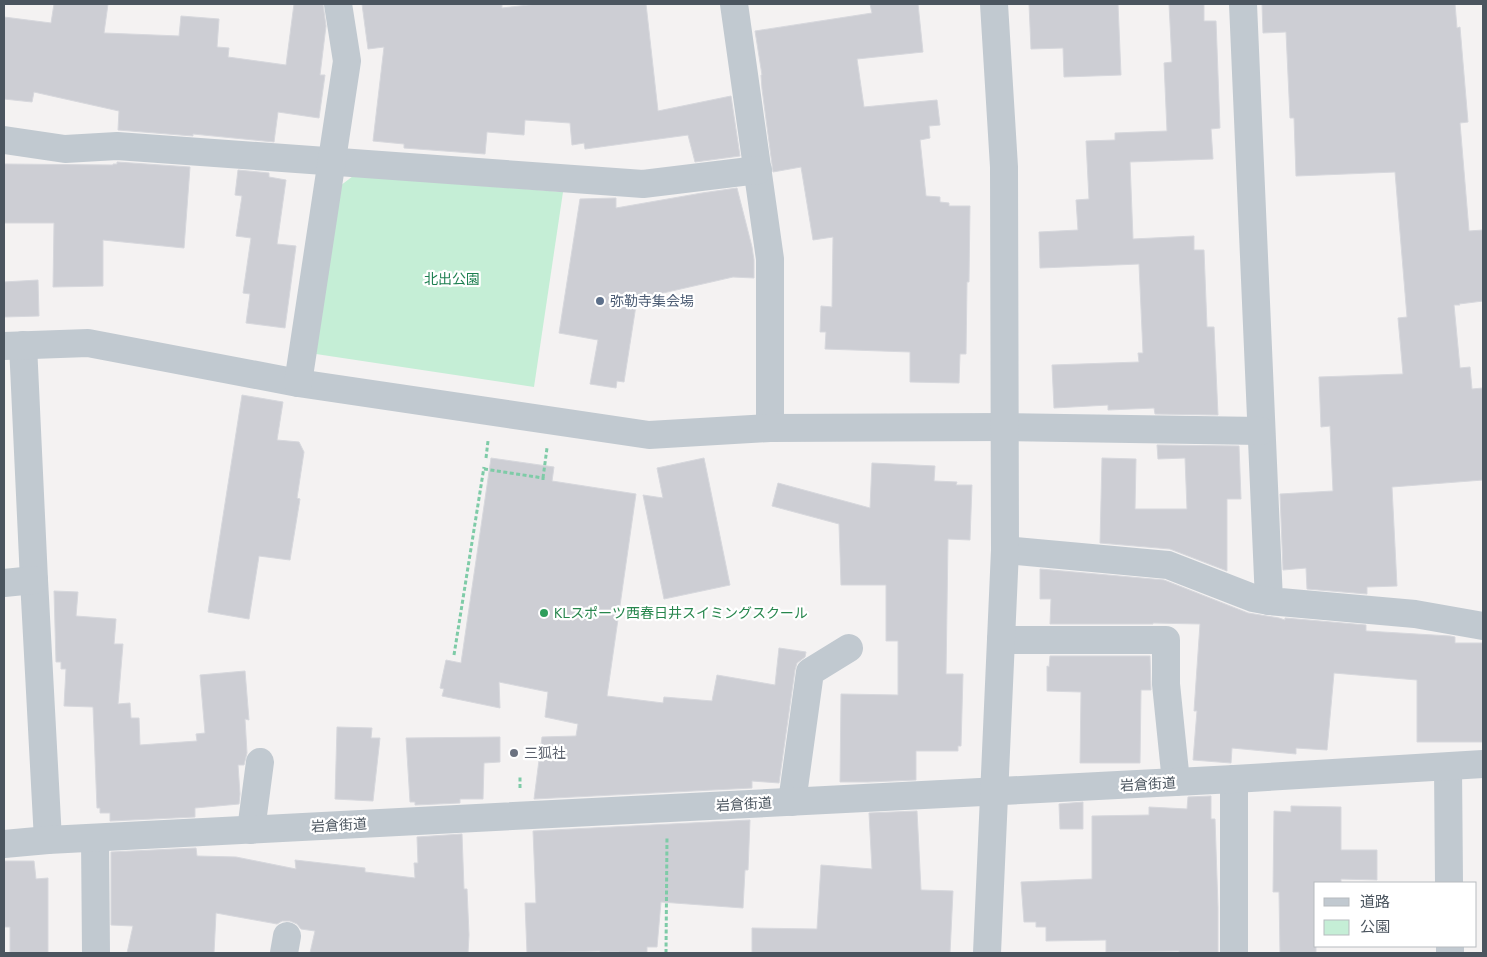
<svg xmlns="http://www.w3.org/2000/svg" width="1487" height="957" font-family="'Space Grotesk','Noto Sans JP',sans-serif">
	<rect width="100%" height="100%" fill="#f4f2f2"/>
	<!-- green -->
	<path fill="#c5eed6" d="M353,176l210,16 -29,195 -218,-33 24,-168z"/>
	<!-- building -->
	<g fill="#cdced4" stroke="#d7d8dd">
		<path d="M54,4h54l-4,29 75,3 2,-20 38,3 -2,28 12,1 -1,9 58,8 8,-61h29l3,22 -6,49h5l-6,43 -41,-6 -4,30 -81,-8v2l-75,-6 1,-19 -85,-19 -2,10 -28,-3v-82l47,6z"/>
		<path d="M362,4h140v4l35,-4h109l12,107 73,-15 9,60 -45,6 -7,-27 -103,14 -1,-6 -12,2 -2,-22 -45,-3 -1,15 -37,-3 -2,22 -81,-6v-4l-31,-3 11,-94 -16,2z"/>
		<path d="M870,4h48l5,48 -66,7 7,48 73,-7 3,25 -11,1 1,12 -10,2 6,56 14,1v5l9,1v3h21l-1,76h-2l-1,72h-6l-1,29 -49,-1v-30l-85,-3 1,-17h-6l1,-26 11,1 1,-70 -20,3 -12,-73 -28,5 -11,-83 -1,-14h1l-7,-44 117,-18z"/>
		<path d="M1029,4h89l3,71 -57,2 -1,-29 -32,1z"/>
		<path d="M1169,4h35v17h12l4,107 -9,1 2,30 -83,3 3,77 61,-3v14h10l3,77h7l4,88 -63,-1 -1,-6 -46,2v-5l-54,3 -2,-43 87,-3 -1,-9h5l-4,-89 -99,4 -1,-36 39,-2 -2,-30 13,-1 -3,-58 29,-1v-7l52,-2 -3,-68 8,-1z"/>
		<path d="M1262,4h193l2,24 3,-1 8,95 -8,1 9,108 14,-1v71l-24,3 1,1h-6l6,63 10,-1 2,22 11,-1v92l-91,7 5,99 -30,1v7l-60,-5 -1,-21 -23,2 -3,-76 53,-3 -3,-65 -9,1 -2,-50 84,-3 -5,-56 9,-1 -12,-145 -99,4 -2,-58h-4l-4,-86 -23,1z"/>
		<path d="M117,162l73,5 -6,81 -81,-8v46l-50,1 1,-64h-50v-59l109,1v-1h4z"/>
		<path d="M238,170l31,3v4l17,3 -9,64 19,2 -11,82 -39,-5 4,-29 -7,-1 8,-55 -15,-2 6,-40 -7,-1z"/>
		<path d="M737,188l15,59 2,13v18l-21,-1 -96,22 -13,83 -7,-1 -1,7 -26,-4 8,-44 -39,-7 21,-134 36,-1v10l86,-15z"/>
		<path d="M38,280l1,36 -35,1v-35z"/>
		<path d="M242,395l41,7 -6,38 22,2 5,10 -7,46 3,1 -10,61 -31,-4 -10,63 -41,-7z"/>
		<path d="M1157,445l82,1 2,53h-14v72l-57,-22 -70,-6 2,-85 34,1 -1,50h52l-2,-51 -27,1z"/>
		<path d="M491,458l63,9 -2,14 84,13 -29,202 56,7 1,-6 48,4 5,-26 58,10 4,-37 27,4 -1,5 -8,6 -2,7 -16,113 -27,-2v7l-218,11 8,-62 34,-1 2,-12 -33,-7 3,-25 -49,-10 1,26 -58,-12 2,-7 -4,-1 6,-28 15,3z"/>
		<path d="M704,458l26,127 -66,14 -21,-104 20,3 -6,-30z"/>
		<path d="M872,463l63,3 -1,15 23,1 -1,3h16l-2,55 -22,-1 -2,135h17l-2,72h-3v5h-42v29l-49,2h-27l1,-88 57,1v-54h-12v-56h-45l-2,-61 -67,-18 6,-23 92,25z"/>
		<path d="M1040,569l124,11 84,33 31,5 6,2v-2l81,7v6l84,5 5,1v6h28v99h-66v-62l-83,-7 -7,77 -31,-2v6l-64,-6 -1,15 -38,-3 4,-49h-3l6,-87 -47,-1v1h-103l1,-25h-11z"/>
		<path d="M54,591l24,1 -2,24 40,3 -2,25h9l-5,60 12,-1 1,15h8l1,27 57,-4 -1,-7 9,-1 -5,-58 45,-4 4,49 -4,-1 2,34 -3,12h-6l2,29 -1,10 -44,4v9l-85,4v-8h-10v-5h-3l-4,-101 -29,-1 2,-37h-5v-7h-5z"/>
		<path d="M1050,656h100l1,34h-10l-1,73h-60l1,-71 -34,-1v-25l2,1z"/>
		<path d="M337,727l35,1 -1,10h9l-7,63 -38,-2z"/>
		<path d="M500,737v25l-16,1 -1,36h-23v4l-45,2v-3h-5l-4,-64z"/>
		<path d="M1211,796v23h4l3,89v45h-39v-2l-73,1v-12l-60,1v-14h-10v-5h-12l-3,-40 71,-3v-63l57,-1v-8l38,2 1,-12z"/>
		<path d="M1083,802v27h-23l-1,-25z"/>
		<path d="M1291,806l50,1v43h36v30l-36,-1v4h-25v70h-36l-1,-61h-6l1,-81 17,1z"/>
		<path d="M917,811l4,79 32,1 -3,62h-198v-25l65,1 4,-64 51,4 -3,-56z"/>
		<path d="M750,820l-2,50h-3l-2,38 -82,-6 -4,45h-10v6h-28v-1h-19v-1l-73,2 -2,-50h11l-3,-72z"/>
		<path d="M462,834l2,55h3l2,46 -1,18h-158l5,-22 -14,-2 -4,-5 -7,-3h-8l-5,3 -61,-11 -2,40h-87l6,-27 -22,-1v-73l85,-4 1,8 39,1 60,12 -1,-9 70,8v4l50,6 -1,-15h4l-1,-26z"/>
		<path d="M4,861h30l2,18 12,-1v75h-38v-26h-6z"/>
	</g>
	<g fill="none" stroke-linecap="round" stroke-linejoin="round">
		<!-- path -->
		<g stroke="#7ecba7" stroke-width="3" stroke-dasharray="4 2.5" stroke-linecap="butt">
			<path d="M486,458l2,-17"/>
			<path d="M484,469l59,9v2"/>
			<path d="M543,478l4,-30"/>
			<path d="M454,655l30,-188"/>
			<path d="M520,788v-13"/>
			<path d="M666,953l1,-117"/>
		</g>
		<!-- minor -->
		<g stroke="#c1c9d0" stroke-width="28">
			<path d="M734,4l36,255v169"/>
			<path d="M1243,4l26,597 146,13 68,12"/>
			<path d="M4,140l61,9 52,-3 526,38 115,-14"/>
			<path d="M23,345l11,235 14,260"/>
			<path d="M4,346l84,-3 210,40 351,52 121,-7 236,-1 255,4"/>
			<path d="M298,383l49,-322 -9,-57"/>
			<path d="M1005,550l163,15 85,33 16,3"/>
			<path d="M4,583l30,-3"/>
			<path d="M1001,640h165v44l10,98"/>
			<path d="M1448,767l1,116"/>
			<path d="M1234,779v174"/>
			<path d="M792,802l18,-130 39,-24"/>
			<path d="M251,830l9,-68"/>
			<path d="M95,838l1,115"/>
			<path d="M4,844l44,-4 1186,-61 249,-15"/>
			<path d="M1450,946v7"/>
			<path d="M284,953l3,-17"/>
			<path d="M987,953l18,-403 -1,-383 -10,-163"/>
		</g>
	</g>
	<!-- markers -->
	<circle fill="#5c6f8a" stroke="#fff" stroke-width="2" cx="600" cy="301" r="5"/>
	<circle fill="#2e9e5b" stroke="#fff" stroke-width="2" cx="544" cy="613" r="5"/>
	<circle fill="#6b7280" stroke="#fff" stroke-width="2" cx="514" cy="753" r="5"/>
	<g text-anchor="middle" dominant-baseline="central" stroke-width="4.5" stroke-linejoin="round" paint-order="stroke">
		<!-- park labels -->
		<g font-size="14" fill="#1d7f50" stroke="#fff">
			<text x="452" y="279">北出公園</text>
		</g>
		<!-- service labels -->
		<g font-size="14" fill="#4e5e75" stroke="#fff" text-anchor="start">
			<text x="610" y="301">弥勒寺集会場</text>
		</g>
		<!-- leisure labels -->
		<g font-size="14" fill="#27864d" stroke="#fff" text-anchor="start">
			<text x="554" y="613">KLスポーツ西春日井スイミングスクール</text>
		</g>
		<!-- worship labels -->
		<g font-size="14" fill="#5b616d" stroke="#fff" text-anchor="start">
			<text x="524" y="753">三狐社</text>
		</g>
		<!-- street labels -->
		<g font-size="14" fill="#4b555f" stroke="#fff">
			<text transform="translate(1148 784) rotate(-3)">岩倉街道</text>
			<text transform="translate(744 804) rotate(-3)">岩倉街道</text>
			<text transform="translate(339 825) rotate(-3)">岩倉街道</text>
		</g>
	</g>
	<!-- border -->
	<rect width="1487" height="957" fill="none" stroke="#4b555f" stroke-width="10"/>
	<!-- legend -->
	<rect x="1314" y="882" width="162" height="65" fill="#ffffff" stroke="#b7bbbf"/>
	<rect x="1324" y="898" width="25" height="8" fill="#c1c9d0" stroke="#b7bbbf"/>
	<text x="1360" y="907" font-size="15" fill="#4b555f">道路</text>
	<rect x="1324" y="920" width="25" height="15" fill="#c5eed6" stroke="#b7bbbf"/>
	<text x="1360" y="932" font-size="15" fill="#4b555f">公園</text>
</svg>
